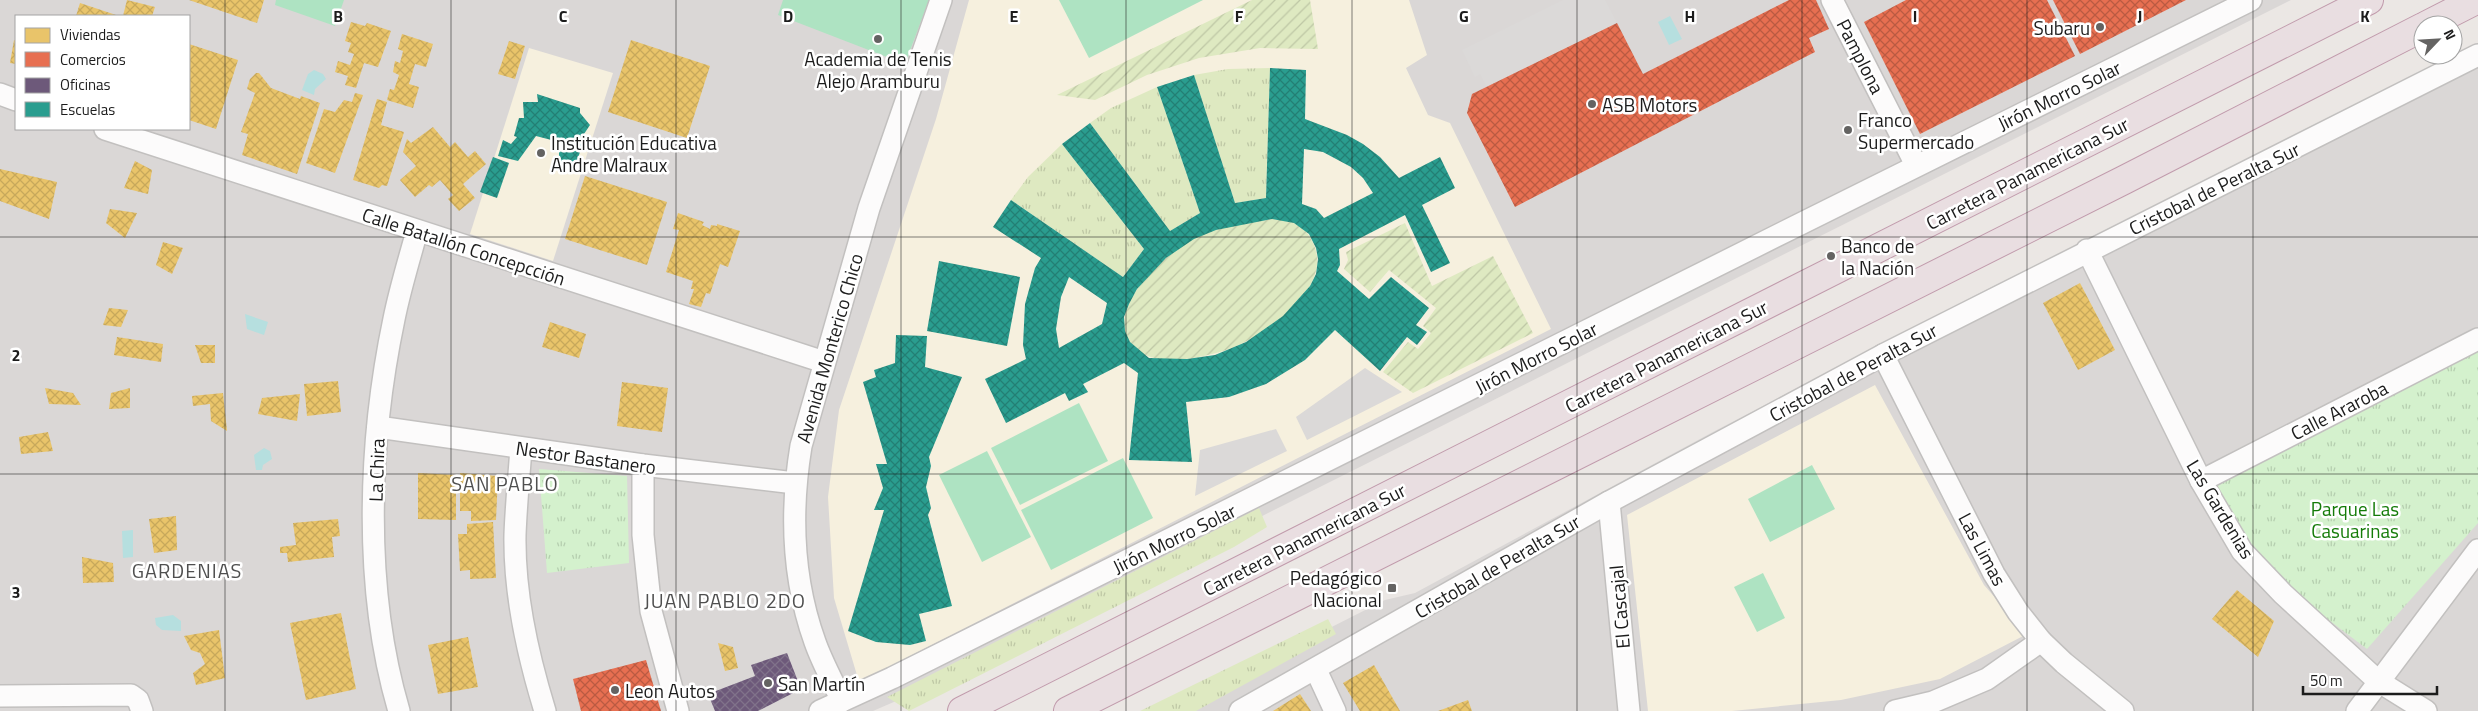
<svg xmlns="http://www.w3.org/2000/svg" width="2478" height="711" font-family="'Titillium Web',sans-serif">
	<defs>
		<pattern id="grass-tufts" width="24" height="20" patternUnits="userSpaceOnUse" patternTransform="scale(1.25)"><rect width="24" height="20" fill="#dee9c1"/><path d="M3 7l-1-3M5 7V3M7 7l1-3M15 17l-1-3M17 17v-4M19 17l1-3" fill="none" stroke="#bec7a5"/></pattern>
		<pattern id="park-tufts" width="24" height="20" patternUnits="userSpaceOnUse" patternTransform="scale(1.25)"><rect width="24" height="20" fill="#d4f1cd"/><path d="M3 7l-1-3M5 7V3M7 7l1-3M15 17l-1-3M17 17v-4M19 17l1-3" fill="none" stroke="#b5ceaf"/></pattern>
		<pattern id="garden-furrows" width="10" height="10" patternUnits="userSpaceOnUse" patternTransform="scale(1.25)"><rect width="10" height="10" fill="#dee9c1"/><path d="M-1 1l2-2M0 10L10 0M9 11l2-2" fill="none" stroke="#bec7a5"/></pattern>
		<pattern id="homes-cross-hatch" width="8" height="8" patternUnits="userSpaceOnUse" patternTransform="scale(1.25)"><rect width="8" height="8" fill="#e9c46a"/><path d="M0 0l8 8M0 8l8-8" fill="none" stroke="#c7a85b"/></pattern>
		<pattern id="shops-cross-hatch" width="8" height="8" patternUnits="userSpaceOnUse" patternTransform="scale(1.25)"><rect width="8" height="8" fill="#e76f51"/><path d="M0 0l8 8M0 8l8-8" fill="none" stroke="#ba5a42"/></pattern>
		<pattern id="offices-cross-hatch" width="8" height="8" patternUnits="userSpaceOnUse" patternTransform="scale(1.25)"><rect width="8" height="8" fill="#6d597a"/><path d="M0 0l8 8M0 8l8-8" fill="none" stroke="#80728a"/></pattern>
		<pattern id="schools-cross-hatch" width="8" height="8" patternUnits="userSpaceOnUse" patternTransform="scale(1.25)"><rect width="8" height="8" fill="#2a9d8f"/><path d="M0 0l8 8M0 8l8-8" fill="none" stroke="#237f74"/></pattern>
	</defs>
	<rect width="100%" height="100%" fill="#ebe7e4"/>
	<!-- residential -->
	<g fill="#dad7d6" fill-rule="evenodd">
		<path d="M0,0h2291l-1013,508 -352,180 -53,23h-873zM16,16h173v113h-173z"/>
		<path d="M2478,43v668h-1312l219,-111 30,-7 296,-160 288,-150 284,-139z"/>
	</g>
	<!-- education -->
	<g fill="#f6f0de">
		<path d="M969,0h440l18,55 -21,13 22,47 22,8 101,206 -692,353 -25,-84 -6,-101 11,-87 97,-291z"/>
		<path d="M529,48l84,25 -60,188 -83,-27z"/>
		<path d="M1875,385l109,200 43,49 -87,45 -99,21 -109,11h-84l-21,-196z"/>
	</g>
	<!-- grass -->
	<g fill="url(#grass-tufts)">
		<path d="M1270,68l-4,130 -31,5 -41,-128 34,-6z"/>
		<path d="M1157,87l43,126 -30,18 -80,-108 21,-15z"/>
		<path d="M1062,144l82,105 -21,28 -112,-77 17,-23z"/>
		<path d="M1259,508l8,19 -33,20 -325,164 -22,-14z"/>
		<path d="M1328,619l8,15 -140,77h-56z"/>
	</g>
	<!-- park -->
	<g fill="url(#park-tufts)">
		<path d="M2478,349v174l-111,126 -70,-53 -41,-43 -41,-70z"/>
		<path d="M539,469l88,7 2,87 -82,10z"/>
	</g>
	<!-- garden -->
	<g fill="url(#garden-furrows)">
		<path d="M1252,0h58l8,49 -58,-1 -61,10 -52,17 -52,25 -38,-5z"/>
		<path d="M1272,219c6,1 15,1 22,4 8,3 15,11 18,18 21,38 -26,77 -55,94 -20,13 -41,19 -64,23 -19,3 -42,4 -57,-9 -39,-35 29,-96 59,-111 23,-12 51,-14 77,-19z"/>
		<path d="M1405,223l27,63 61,-30 40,77 -120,60 -30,-21 25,-30 10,7 13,-16 -8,-7 13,-18 -47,-38 -19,22 -26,-23 4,-9 -2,-8z"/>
	</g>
	<!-- pitch -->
	<g fill="#aee3c2">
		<path d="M276,0h68l-9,26 -60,-21z"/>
		<path d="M783,0h146l-24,64 -127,-49z"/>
		<path d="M1059,0h144l-114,58z"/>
		<path d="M1079,403l29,58 -88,44 -29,-57z"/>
		<path d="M987,451l44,86 -49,25 -43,-87z"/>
		<path d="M1123,458l30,60 -102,52 -30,-60z"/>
		<path d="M1812,465l23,44 -65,33 -22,-43z"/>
		<path d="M1763,573l22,45 -28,14 -23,-45z"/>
	</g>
	<!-- parking -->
	<g fill="#dbd9d8">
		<path d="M1563,0h42l12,23 -130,64 -7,-13 -5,3 -13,-27z"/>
		<path d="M1365,368l37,24 -95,48 -11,-23z"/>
		<path d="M1276,429l11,22 -92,45 5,-46z"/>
	</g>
	<!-- water -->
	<g fill="#b6dfdf">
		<path d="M1670,16l12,23 -13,6 -11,-23z"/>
		<path d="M314,70l9,4 3,5 -11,10 -1,6 -12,-5 6,-16z"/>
		<path d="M245,314l23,8 -4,13 -17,-6z"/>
		<path d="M264,448l6,3 2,8 -9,6 -1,5h-6l-2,-15z"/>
		<path d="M133,530v27l-10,1 -1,-27z"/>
		<path d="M173,615l8,6v10l-19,-1 -6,-5 -1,-7z"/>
	</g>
	<!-- homes -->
	<g fill="url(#homes-cross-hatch)">
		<path d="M127,0l28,7 -3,9h-29z"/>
		<path d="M189,0h75l-7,23z"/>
		<path d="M80,3l39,13h-43z"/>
		<path d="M351,22l14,4 2,-3 24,8 -13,36 -14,-4 -8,25 -11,-3 3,-9 -13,-4 3,-11 12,4 4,-11 -6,-2 3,-9 -6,-2z"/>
		<path d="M402,34l31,10 -7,23 -11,-3 -6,20 10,3 -6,21 -26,-8 3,-11 4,1 5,-15 -6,-3 2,-11 5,2 3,-12 -5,-2z"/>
		<path d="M14,40l2,1v23l-6,-1z"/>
		<path d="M631,40l79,26 -23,72 -79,-26z"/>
		<path d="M509,41l16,5 -10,33 -17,-5z"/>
		<path d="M189,44l49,16 -22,69 -27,-9z"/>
		<path d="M256,73h3l12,15 29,11 1,-3 19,7 -23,71 -55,-19 6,-21 -7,-2 14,-39 -8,-4 3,-10z"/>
		<path d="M355,93l8,2 -28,78 -29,-10 18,-54 11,3 9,-12 8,2z"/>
		<path d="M377,99l10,3 -6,23 23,7 -17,54 -5,-1 -3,3 -26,-8z"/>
		<path d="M433,127l17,20 5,-5 13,15 7,-6 11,13 -23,20 12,14 -16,13 -11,-12 5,-4 -13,-15 -8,7 -3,-2 -14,12 -15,-17 16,-14 -13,-14 4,-13 4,4z"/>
		<path d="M135,161l17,9 -4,24 -24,-6z"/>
		<path d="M0,169l57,13 -8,37 -49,-18z"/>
		<path d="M585,176l82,26 -20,63 -82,-26z"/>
		<path d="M110,209l27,4 -12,25 -19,-15z"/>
		<path d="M678,213l26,9 -2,3 8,4 1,-4 6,1v-2l23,7 -12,36 -8,-3 -10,30 -4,-1 -5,14 -12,-3 5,-15h-3l2,-8 -27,-9 13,-42 -6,-1z"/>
		<path d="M163,242l20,6 -11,26 -16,-9z"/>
		<path d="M2080,283l35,67 -37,20 -35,-67z"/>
		<path d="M109,308l19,2 -7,17 -18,-2z"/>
		<path d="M550,322l36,12 -7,24 -37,-11z"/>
		<path d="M117,337l46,7 -2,18 -47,-7z"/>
		<path d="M195,345h20v18h-14z"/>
		<path d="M338,381l3,31 -34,4 -3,-32z"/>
		<path d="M622,382l46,6 -6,44 -45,-6z"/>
		<path d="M45,388l28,5 8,12 -32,-1z"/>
		<path d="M130,388v20l-21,1 2,-16z"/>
		<path d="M223,393l4,38 -16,-10 -1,-17 -17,2 -1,-10z"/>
		<path d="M300,394l-3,27 -39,-7 4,-16z"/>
		<path d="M48,432l5,19 -32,3 -2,-17z"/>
		<path d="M418,473l38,2v45l-38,-1z"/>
		<path d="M460,473l38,3 -2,44 -25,1v-10h-11z"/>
		<path d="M176,516l1,34 -23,3 -5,-34z"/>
		<path d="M338,519l2,17 -8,1 2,20 -46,5 -1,-9h-7v-6l16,-2 -3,-22z"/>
		<path d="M493,522l3,56 -26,1v-9l-10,1 -2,-37h9v-10z"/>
		<path d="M82,557l31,6 1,19 -31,1z"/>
		<path d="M2237,590l37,31 -16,36 -46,-38z"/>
		<path d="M341,613l15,76 -50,11 -16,-77z"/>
		<path d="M219,630l6,48 -29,7 -3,-12 12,-9 -5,-11 -9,-3 -7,-14z"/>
		<path d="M468,637l10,50 -40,7 -10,-49z"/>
		<path d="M718,643l15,4 5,21 -13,3z"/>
		<path d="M1374,665l26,46h-40l-17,-28z"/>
		<path d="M1300,694l11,17h-38z"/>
		<path d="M1468,700l4,11h-34z"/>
	</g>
	<!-- shops -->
	<g fill="url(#shops-cross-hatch)">
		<path d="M1789,0h27l13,29 -20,9 6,14 -300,155 -48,-94 5,-19 145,-71 26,51z"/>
		<path d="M1906,0h141l28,56 -155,78 -56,-112z"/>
		<path d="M2053,0h133l-106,54z"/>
		<path d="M646,660l15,51h-80l-8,-32z"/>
	</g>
	<!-- offices -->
	<path fill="url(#offices-cross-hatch)" d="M787,653l14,36 -43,22h-43l-7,-17 47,-18 -4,-11z"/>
	<!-- schools -->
	<g fill="url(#schools-cross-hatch)" fill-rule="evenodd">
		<path d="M1270,68l36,2 -1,49 42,16 16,9 17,13 19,21 41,-21 15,31 -33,17 28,58 -19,9 -26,-57 -66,34 1,16 -3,6 32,28 22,-22 38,31 -13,17 11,7 -10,13 -10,-8 -27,34 -45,-41 -30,30 -39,24 -37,13 -43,5 6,60 -63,-2 9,-87 -14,-10 -41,21 5,8 -19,9 -4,-8 -59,30 -21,-44 41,-20 -3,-14 2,-41 10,-36 6,-10 -48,-31 18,-27 112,77 21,-28 -82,-105 28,-21 80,108 30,-18 -43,-126 37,-12 41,128 31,-5zM1304,149l19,3 28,15 12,11 10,15 -49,25 -8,-9 -14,-5zM1272,219l22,4 15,11 7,14 2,11 -2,15 -6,12 -27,30 -37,26 -31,13 -28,4 -38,-1 -19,-16 -5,-11 -1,-14 5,-13 8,-15 29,-31 28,-19 22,-9zM1069,277l38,26 -5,21 -43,24 -3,-19 5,-32z"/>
		<path d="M537,94l43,14v5l10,12 -8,12 2,3 -11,33 -14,-1v-30l-23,-6 -18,25 -20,-5 5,-16 8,4 6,-7 -3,-1 5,-18h5l-1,-16h15z"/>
		<path d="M493,157l16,6 -12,35 -17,-6z"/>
		<path d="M939,261l81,16 -13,69 -80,-15z"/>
		<path d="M896,335l31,1 -2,31 37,10 -33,80 2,9 -5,21 5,21 -3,7 24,91 -33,8 7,27 -16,4 -34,-3 -28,-11 36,-121h-10l9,-22 -7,-24h11l-24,-82 13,-5 -2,-7 21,-7z"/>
	</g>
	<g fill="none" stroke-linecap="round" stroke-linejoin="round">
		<defs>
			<g id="minor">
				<path d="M1832,0l84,165"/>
				<path d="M0,94l16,6"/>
				<path d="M105,129l719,233"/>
				<path d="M2087,250l114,231 41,70 41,43 95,87 48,30"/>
				<path d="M1883,355l111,219 24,38 23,29 23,22 59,48"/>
				<path d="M378,427l265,38 152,18"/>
				<path d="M521,448c-2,29 -5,58 -6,87 -1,58 13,121 30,176"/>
				<path d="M643,465v70l8,76 27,100"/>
				<path d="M2201,481l277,-142"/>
				<path d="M1609,502l20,209"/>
				<path d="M1316,670l19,41"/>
				<path d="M0,696l131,-1 7,5 4,11"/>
				<path d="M842,701c-9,-19 -20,-39 -27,-59 -23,-64 -25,-129 -14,-196l68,-238 72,-208"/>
				<path d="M399,711c-36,-122 -31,-268 -5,-392 6,-30 15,-59 23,-88"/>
				<path d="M820,711l72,-33c453,-225 905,-454 1359,-678"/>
				<path d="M1240,711l369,-209 274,-147 595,-300"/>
				<path d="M1895,711l38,-9 54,-23 54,-38"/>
				<path d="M2357,711l121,-161"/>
			</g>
			<g id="highway">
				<path d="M2427,25l49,-25"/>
				<path d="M962,711l1407,-711"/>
				<path d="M1068,711l1056,-531 299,-153"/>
			</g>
		</defs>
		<!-- minor casing -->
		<use href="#minor" stroke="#c2c0bf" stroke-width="24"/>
		<!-- highway casing -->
		<use href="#highway" stroke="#c19bac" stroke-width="30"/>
		<!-- minor -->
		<use href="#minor" stroke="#fcfbfb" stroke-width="21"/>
		<!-- highway -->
		<use href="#highway" stroke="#e9dee1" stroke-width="28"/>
	</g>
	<!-- grid -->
	<path fill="none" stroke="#1c1c1c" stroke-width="1" stroke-opacity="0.55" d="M225,0v711M451,0v711M676,0v711M901,0v711M1126,0v711M1352,0v711M1577,0v711M1802,0v711M2027,0v711M2253,0v711M0,237h2478M0,474h2478"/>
	<!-- markers -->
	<g fill="#646362" stroke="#fff" stroke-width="2">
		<circle cx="2100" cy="27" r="5"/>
		<circle cx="878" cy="39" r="5"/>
		<circle cx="1592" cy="104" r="5"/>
		<circle cx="1848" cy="130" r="5"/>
		<circle cx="541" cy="153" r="5"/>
		<circle cx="1831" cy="256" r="5"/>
		<rect x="1387" y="583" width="10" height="10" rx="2.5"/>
		<circle cx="768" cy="683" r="5"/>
		<circle cx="615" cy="690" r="5"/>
	</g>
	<g text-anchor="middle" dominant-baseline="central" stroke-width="5" stroke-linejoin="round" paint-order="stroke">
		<!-- poi labels -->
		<g font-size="19" fill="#1c1c1c" stroke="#fff" text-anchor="start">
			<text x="2090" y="27" text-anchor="end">Subaru</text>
			<text x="878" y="58" text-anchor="middle">Academia de Tenis<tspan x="878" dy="22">Alejo Aramburu</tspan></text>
			<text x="1602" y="104">ASB Motors</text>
			<text x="1858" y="119">Franco<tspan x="1858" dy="22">Supermercado</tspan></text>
			<text x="551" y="142">Institución Educativa<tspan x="551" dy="22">Andre Malraux</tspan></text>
			<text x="1841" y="245">Banco de<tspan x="1841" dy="22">la Nación</tspan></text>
			<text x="1382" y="577" text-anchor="end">Pedagógico<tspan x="1382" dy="22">Nacional</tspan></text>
			<text x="778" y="683">San Martín</text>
			<text x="625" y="690">Leon Autos</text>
		</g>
		<!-- street labels -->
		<g font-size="19" fill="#1c1c1c" stroke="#fff">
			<text transform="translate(1861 56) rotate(63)">Pamplona</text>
			<text transform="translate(2059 95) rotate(-26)">Jirón Morro Solar</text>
			<text transform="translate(2027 173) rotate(-27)">Carretera Panamericana Sur</text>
			<text transform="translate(2214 188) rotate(-26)">Cristobal de Peralta Sur</text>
			<text transform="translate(464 246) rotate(18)">Calle Batallón Concepcción</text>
			<text transform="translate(829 348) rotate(-74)">Avenida Monterico Chico</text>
			<text transform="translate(1666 356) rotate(-27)">Carretera Panamericana Sur</text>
			<text transform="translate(1536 357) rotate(-27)">Jirón Morro Solar</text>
			<text transform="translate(1853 372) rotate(-28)">Cristobal de Peralta Sur</text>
			<text transform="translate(2339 410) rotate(-27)">Calle Araroba</text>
			<text transform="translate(586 457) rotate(8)">Nestor Bastanero</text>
			<text transform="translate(376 470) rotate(-88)">La Chira</text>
			<text transform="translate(2221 509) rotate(59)">Las Gardenias</text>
			<text transform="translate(1174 538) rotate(-26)">Jirón Morro Solar</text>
			<text transform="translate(1304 539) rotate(-27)">Carretera Panamericana Sur</text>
			<text transform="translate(1983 549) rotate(62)">Las Limas</text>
			<text transform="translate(1497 566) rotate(-30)">Cristobal de Peralta Sur</text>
			<text transform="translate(1619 607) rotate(-95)">El Cascajal</text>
		</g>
		<!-- park labels -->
		<g font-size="19" fill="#147b08" stroke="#fff">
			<text x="2355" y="508">Parque Las<tspan x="2355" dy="22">Casuarinas</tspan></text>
		</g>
		<!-- neighbourhood labels -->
		<g font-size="20" letter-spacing="1" fill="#4f4f4f" stroke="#fff">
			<text x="505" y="483">SAN PABLO</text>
			<text x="187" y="570">GARDENIAS</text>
			<text x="725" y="600">JUAN PABLO 2DO</text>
		</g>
	</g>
	<g font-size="16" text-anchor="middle" font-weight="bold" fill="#1c1c1c" stroke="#fff" stroke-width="5" stroke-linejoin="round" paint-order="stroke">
		<text x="338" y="22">B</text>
		<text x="563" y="22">C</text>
		<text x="788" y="22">D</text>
		<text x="1014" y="22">E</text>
		<text x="1239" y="22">F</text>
		<text x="1464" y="22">G</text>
		<text x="1690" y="22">H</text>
		<text x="1915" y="22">I</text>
		<text x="2140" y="22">J</text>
		<text x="2365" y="22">K</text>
		<text x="16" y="361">2</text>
		<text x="16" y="598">3</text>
	</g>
	<!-- legend -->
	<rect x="15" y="15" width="175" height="115" fill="#ffffff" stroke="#a4a4a4"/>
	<rect x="25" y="28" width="25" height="15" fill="#e9c46a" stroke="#a4a4a4"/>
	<text x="60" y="40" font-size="15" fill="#1c1c1c">Viviendas</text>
	<rect x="25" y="52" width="25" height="15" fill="#e76f51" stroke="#a4a4a4"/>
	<text x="60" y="65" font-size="15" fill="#1c1c1c">Comercios</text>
	<rect x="25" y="78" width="25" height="15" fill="#6d597a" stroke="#a4a4a4"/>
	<text x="60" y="90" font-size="15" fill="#1c1c1c">Oficinas</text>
	<rect x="25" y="102" width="25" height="15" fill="#2a9d8f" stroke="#a4a4a4"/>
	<text x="60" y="115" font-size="15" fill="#1c1c1c">Escuelas</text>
	<!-- north arrow -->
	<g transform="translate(2438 40) rotate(65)"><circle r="24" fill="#ffffff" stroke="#a4a4a4"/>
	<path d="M0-4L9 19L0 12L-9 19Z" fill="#646362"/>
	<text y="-8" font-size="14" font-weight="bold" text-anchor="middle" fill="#1c1c1c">N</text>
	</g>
	<!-- scale -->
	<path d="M2303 686v8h134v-8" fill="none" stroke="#1c1c1c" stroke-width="2.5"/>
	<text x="2310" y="686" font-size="15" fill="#1c1c1c" stroke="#ffffff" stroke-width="4" paint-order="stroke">50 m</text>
</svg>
